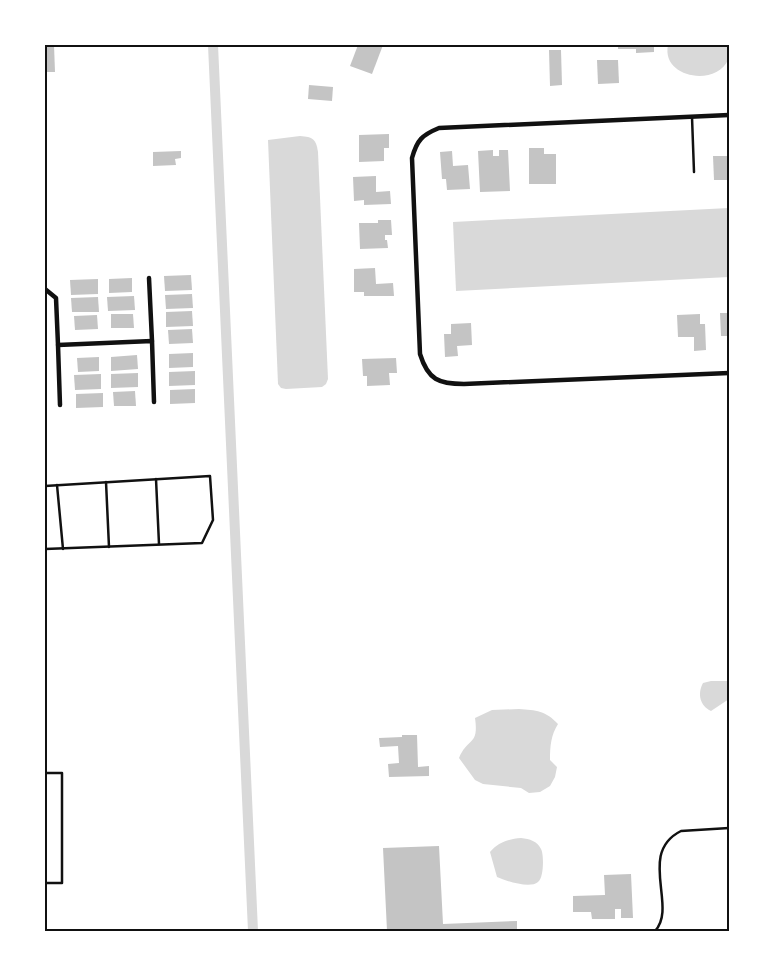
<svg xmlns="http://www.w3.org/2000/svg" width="774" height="976" font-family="Mulish,sans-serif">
	<rect width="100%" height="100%" fill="#fff"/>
	<!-- water -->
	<g fill="#d9d9d9">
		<path d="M668,45h61c0,5 1,11 -1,15 -12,27 -67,18 -60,-15z"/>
		<path d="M300,136c13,1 16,3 18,16l10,227 -2,5 -4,3 -36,2 -5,-1 -3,-4 -10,-244z"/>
		<path d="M729,208v69l-273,14 -3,-69z"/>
		<path d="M711,681h18v18l-18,12c-11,-5 -14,-17 -8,-28z"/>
		<path d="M519,709c17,1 27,2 39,15 -7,11 -8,22 -8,36l7,7 -2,10 -5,9 -10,6 -11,1 -8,-5 -38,-4 -8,-4 -16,-22c9,-21 20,-12 16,-40l17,-8z"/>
		<path d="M521,838c9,1 16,3 20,11 3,5 3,29 -3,33 -8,7 -32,-1 -41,-5l-7,-25c8,-10 19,-13 31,-14z"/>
	</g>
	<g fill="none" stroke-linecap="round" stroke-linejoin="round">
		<!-- canal -->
		<path stroke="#d9d9d9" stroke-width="10" d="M213,45l40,886"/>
	</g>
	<!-- building -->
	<g fill="#c4c4c4">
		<path d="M45,45h9l1,27h-10z"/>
		<path d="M358,45h25l-11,29 -22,-8z"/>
		<path d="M618,45h36v7l-18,1v-4h-18z"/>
		<path d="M549,50h12l1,35 -12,1z"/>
		<path d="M597,60h21l1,23 -21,1z"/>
		<path d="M309,85l24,2 -1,14 -24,-2z"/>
		<path d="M389,134v14h-5v13l-25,1v-27z"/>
		<path d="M529,148h15v6h12v30h-27z"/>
		<path d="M493,150v6h6v-6h9l2,41 -30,1 -2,-41z"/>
		<path d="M181,151v7l-6,1 1,6 -23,1v-14z"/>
		<path d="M452,151l1,15 15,-1 2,24 -23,1 -1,-11h-4l-2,-27z"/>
		<path d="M713,156h16v24h-15z"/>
		<path d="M376,176v16l14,-1 1,13 -27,1v-5l-10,1 -1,-24z"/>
		<path d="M378,220h13l1,15h-7v5h2l1,8 -28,1 -1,-26h19z"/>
		<path d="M375,268l1,16 17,-1 1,13h-30v-4h-10v-23z"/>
		<path d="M191,275l1,15 -27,1 -1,-15z"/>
		<path d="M132,278v14l-23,1v-14z"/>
		<path d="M98,279v15l-27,1 -1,-15z"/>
		<path d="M192,294l1,14 -27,1 -1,-14z"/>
		<path d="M134,296l1,14 -27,1 -1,-14z"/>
		<path d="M98,297l1,15h-27l-1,-14z"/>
		<path d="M192,311l1,15 -27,1v-15z"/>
		<path d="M720,313h9v23h-8z"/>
		<path d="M111,314h22l1,14h-23z"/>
		<path d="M700,314v10h5l1,26 -12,1v-14h-16l-1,-22z"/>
		<path d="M97,315l1,14 -23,1 -1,-14z"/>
		<path d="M471,323l1,22 -15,1 1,10 -13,1 -1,-23h7v-10z"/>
		<path d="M192,329l1,14 -24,1 -1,-14z"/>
		<path d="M193,353v14l-24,1v-14z"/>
		<path d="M137,355l1,14 -27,2v-14z"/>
		<path d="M99,357v14l-21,1 -1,-14z"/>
		<path d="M396,358l1,15h-8l1,12 -23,1v-10h-4l-1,-17z"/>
		<path d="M195,371v14l-26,1v-14z"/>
		<path d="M138,373v14l-27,1v-14z"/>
		<path d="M101,374v15l-26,1 -1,-15z"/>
		<path d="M195,389v14l-25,1v-14z"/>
		<path d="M135,391l1,15h-22l-1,-14z"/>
		<path d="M103,393v14l-27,1v-14z"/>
		<path d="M402,735h15l1,32 11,-1v10l-40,1 -1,-13 11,-1 -1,-17 -18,1 -1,-9 23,-1z"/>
		<path d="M439,846l4,78 74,-3v10h-130l-4,-83z"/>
		<path d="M631,874l2,44h-12v-9h-6v10h-23l-1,-7h-18v-16l32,-1 -1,-20z"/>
	</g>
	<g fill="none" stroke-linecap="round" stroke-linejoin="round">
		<!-- service -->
		<g stroke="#111" stroke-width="2.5">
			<path d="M692,117l2,55"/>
			<path d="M156,479l3,65"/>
			<path d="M106,482l3,65"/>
			<path d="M57,485l6,64"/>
			<path d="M45,486l165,-10 3,44 -11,23 -157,6"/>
			<path d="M45,773h17v110h-17"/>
			<path d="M655,931c23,-24 -18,-78 26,-100l48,-3"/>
		</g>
		<!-- minor -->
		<g stroke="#111" stroke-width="4.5">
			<path d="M729,115l-290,13c-17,7 -22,12 -27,30l8,196c8,26 19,30 44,30l265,-11"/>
			<path d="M149,278l3,63"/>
			<path d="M45,289l11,9 2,47 94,-4 2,61"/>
			<path d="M58,345l2,60"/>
		</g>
	</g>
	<!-- border -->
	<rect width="774" height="976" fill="none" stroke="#ffffff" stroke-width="92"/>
	<rect x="46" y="46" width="682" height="884" fill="none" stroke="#111" stroke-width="2"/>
</svg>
